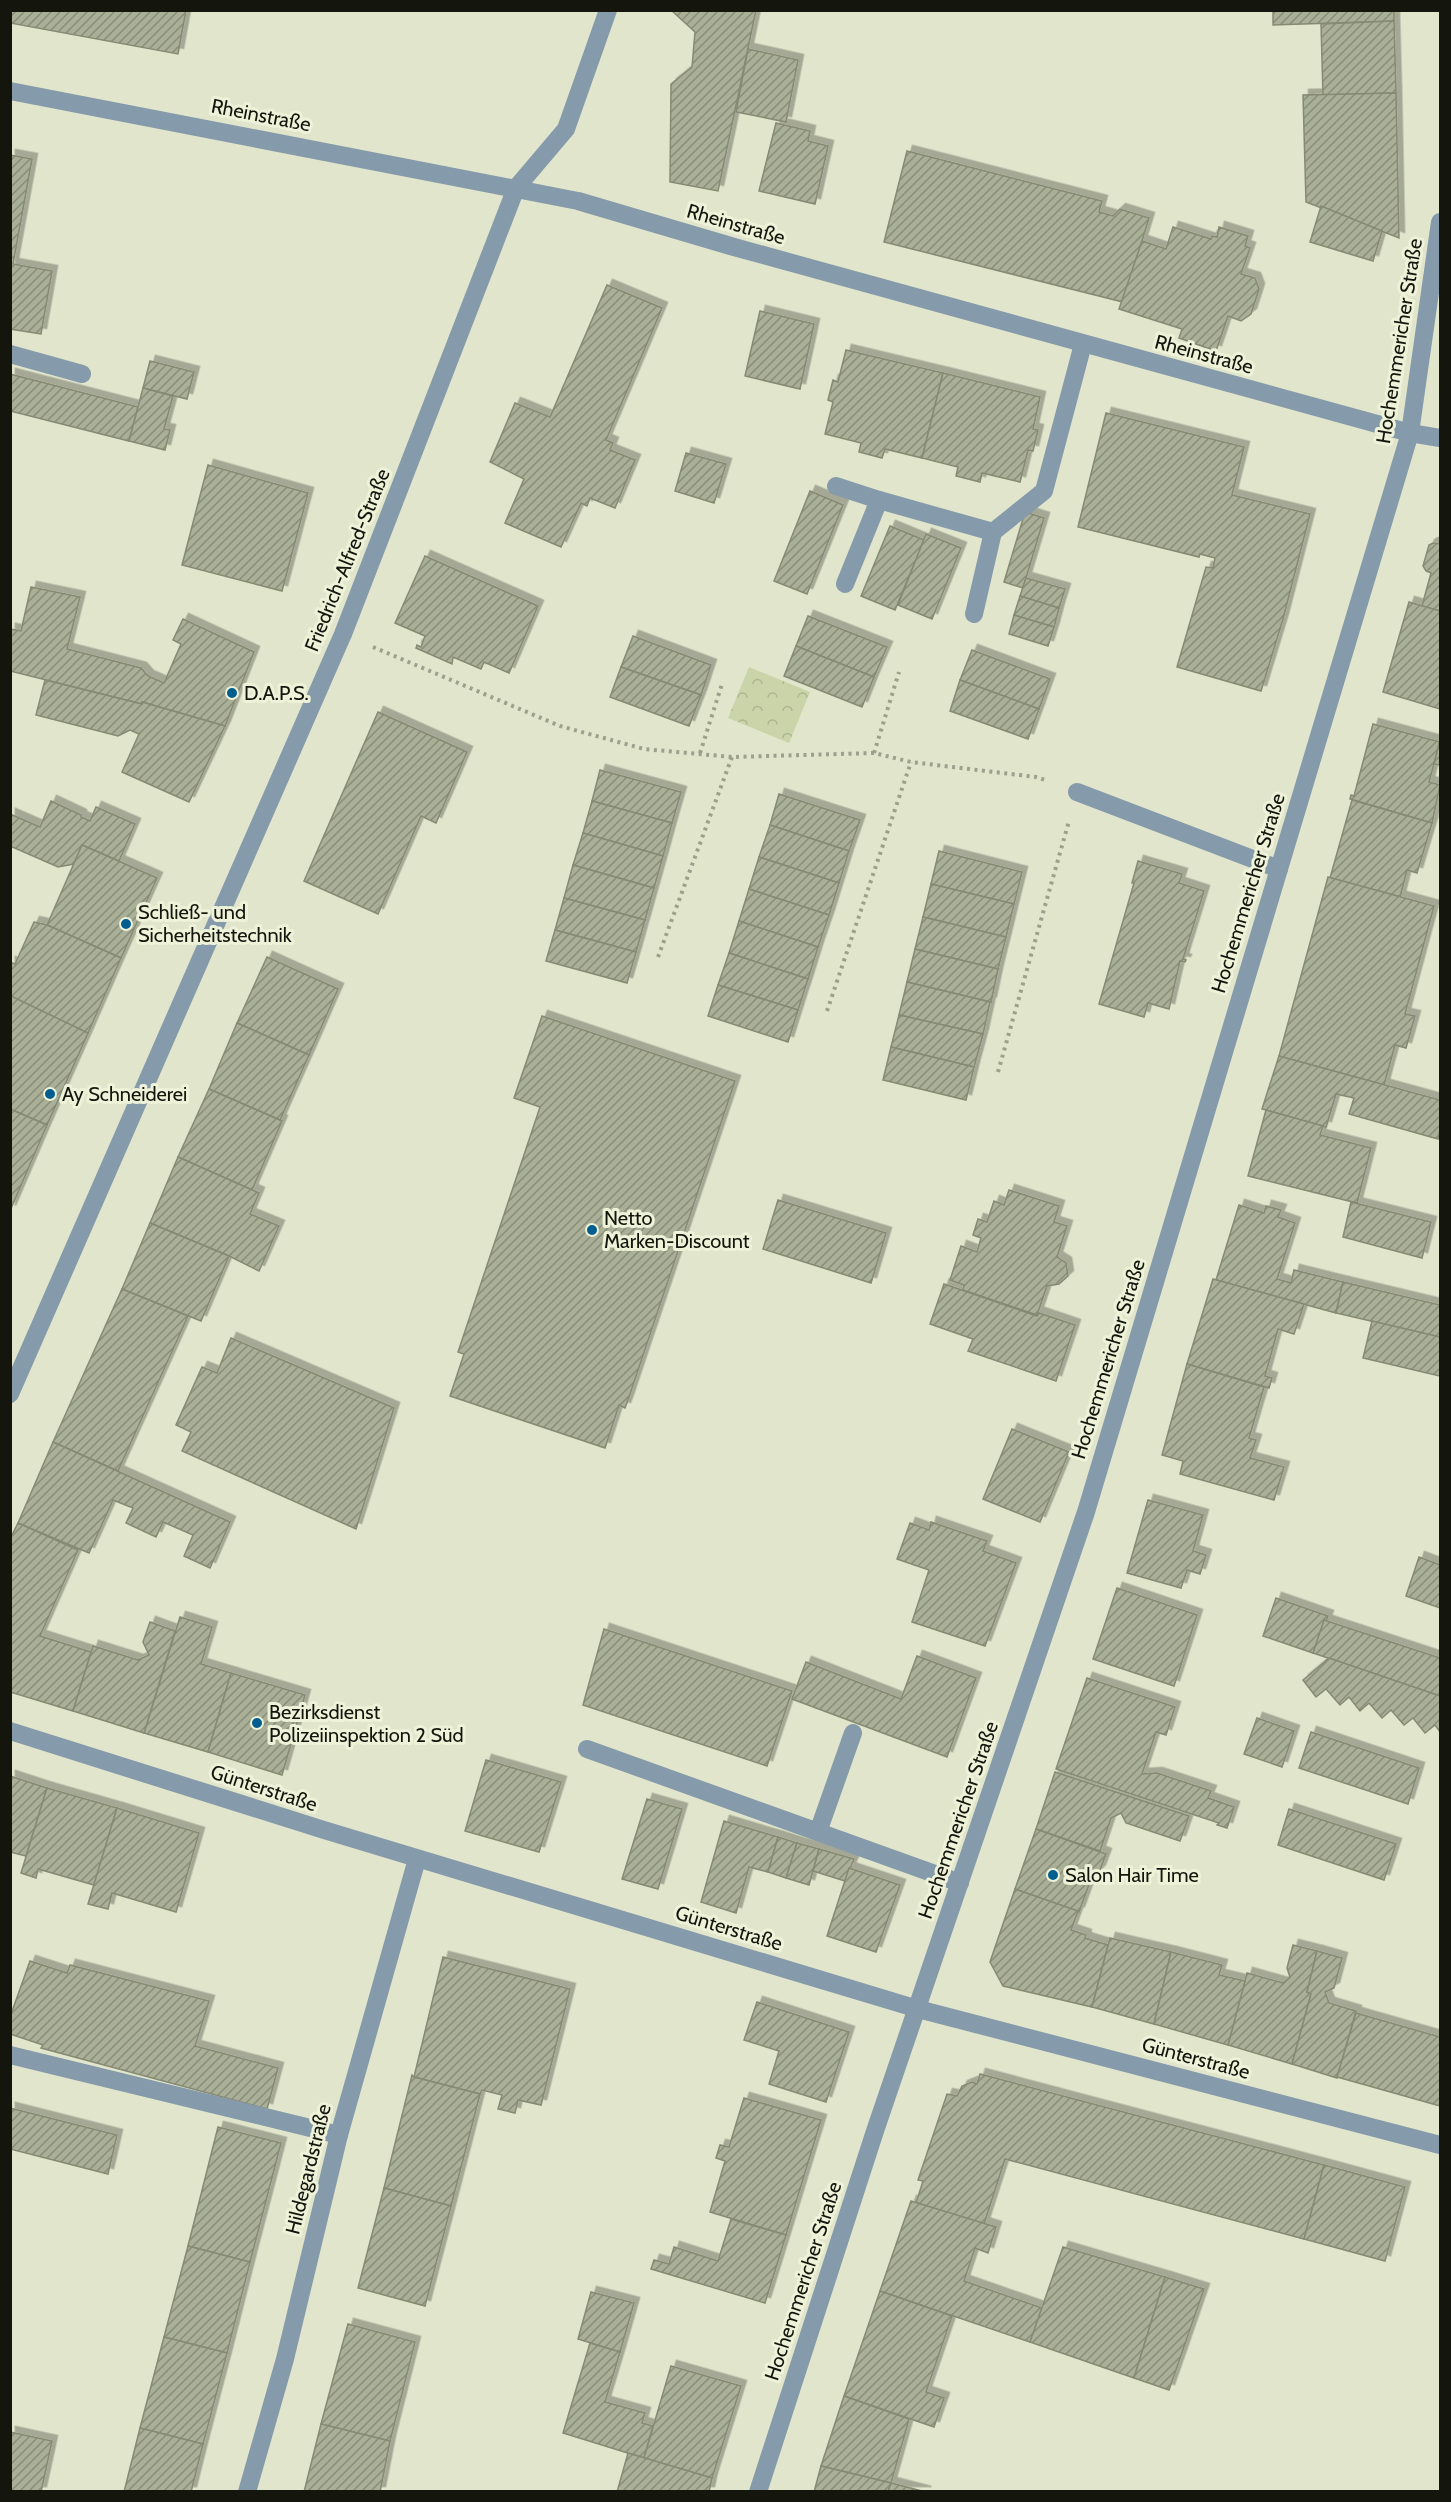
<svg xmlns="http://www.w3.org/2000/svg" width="1451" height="2502" font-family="Cabin,sans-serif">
	<defs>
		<pattern id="forest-crowns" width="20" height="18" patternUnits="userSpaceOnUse" patternTransform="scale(1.5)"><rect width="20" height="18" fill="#cbd4a8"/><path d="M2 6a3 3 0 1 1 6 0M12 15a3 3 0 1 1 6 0" fill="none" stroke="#adb58f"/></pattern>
		<pattern id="building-hatch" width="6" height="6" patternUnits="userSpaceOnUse" patternTransform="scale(1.5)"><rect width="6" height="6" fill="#aaaf97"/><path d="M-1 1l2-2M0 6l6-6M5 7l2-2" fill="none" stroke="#898d7a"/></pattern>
		<filter id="shadow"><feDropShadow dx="5.5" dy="-5.5" stdDeviation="0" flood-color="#0004"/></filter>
	</defs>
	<rect width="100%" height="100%" fill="#e0e5cb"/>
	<!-- forest -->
	<path fill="url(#forest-crowns)" d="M749,667l61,25 -21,51 -61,-25z"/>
	<!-- building -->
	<g fill="url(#building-hatch)" stroke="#868a73" stroke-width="1.5" filter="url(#shadow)">
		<path d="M10,10h176l-8,44 -168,-31z"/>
		<path d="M671,10h85l-38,181 -48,-9 1,-98 21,-17 3,-35z"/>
		<path d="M1273,10h121v11l-121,4z"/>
		<path d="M1394,21l2,72 -73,2 -2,-71z"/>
		<path d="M748,49l50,11 -12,62 -50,-10z"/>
		<path d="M1396,93l3,145 -93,-36 -3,-107z"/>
		<path d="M776,123l34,8 -2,10 20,5 -13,58 -56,-13z"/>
		<path d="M907,151l195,50 -3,11 14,4 7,-7 29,9 -26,84 -239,-60z"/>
		<path d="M10,155l22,4 -19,105 39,7 -11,63 -31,-5z"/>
		<path d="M1321,206l61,25 -9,30 -63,-19z"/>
		<path d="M1173,227l38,12 1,-3 5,1 2,-10 29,9 -3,10 5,2 -9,26 14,4 4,11 -8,25 -10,7 -13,-5 -12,35 -37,-13 3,-9 -63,-20 23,-68 24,8z"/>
		<path d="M607,285l55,23 -56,132 7,3 -3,7 25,10 -20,48 -25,-10 -3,8 -6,-3 -20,44 -56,-24 19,-44 -34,-17 25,-59 35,14z"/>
		<path d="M760,311l54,13 -14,65 -55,-13z"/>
		<path d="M846,350l97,23 -21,85 -37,-9 -3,9 -23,-6 2,-9 -36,-9 8,-32 -5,-2 5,-20 5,2z"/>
		<path d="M150,361l44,11 -7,27 -44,-11z"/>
		<path d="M943,373l97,24 -7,32 5,1 -5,21 -5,-1 -8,32 -38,-9 -2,9 -24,-6 2,-9 -36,-9z"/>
		<path d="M10,374l128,33 -9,34 -119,-30z"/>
		<path d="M143,388l30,8 -9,33 6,1 -5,20 -36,-9z"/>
		<path d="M1106,413l138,34 -12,48 78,19 -27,105 -22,72 -84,-24 29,-100 7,1 2,-10 -15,-4 -1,3 -121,-30z"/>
		<path d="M686,453l40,11 -12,39 -39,-12z"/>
		<path d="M208,465l100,28 -26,98 -100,-26z"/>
		<path d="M810,491l33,14 -36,89 -33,-13z"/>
		<path d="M1025,512l19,6 -21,70 -19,-6z"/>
		<path d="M890,526l34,14 -29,70 -34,-14z"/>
		<path d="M926,534l35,14 -29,71 -34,-14z"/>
		<path d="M1440,541v70l-18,-5 9,-33 -5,-2 -3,-5 6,-21 4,-2 7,1z"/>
		<path d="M425,556l113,50 -29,67 -25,-11 -3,7 -28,-12 -1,7 -36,-16 1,-3 4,2 4,-11 -30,-13z"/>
		<path d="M1026,578l39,11 -6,19 -39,-12z"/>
		<path d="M31,587l49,10 -13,52 74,19 7,8 16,7 17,-39 -8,-4 10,-21 71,33 -29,74 -83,-24v2l-132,-33v-42l11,2z"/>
		<path d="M1020,596l39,12 -5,19 -40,-12z"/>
		<path d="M1409,602l31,9v98l-57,-17z"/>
		<path d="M1014,615l40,12 -6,19 -39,-12z"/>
		<path d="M808,616l79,31 -13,30 -78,-31z"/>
		<path d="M633,636l78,29 -10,30 -80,-28z"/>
		<path d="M796,646l78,31 -12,30 -78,-31z"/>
		<path d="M972,650l78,29 -11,30 -79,-29z"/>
		<path d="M621,667l80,28 -12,31 -79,-29z"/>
		<path d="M45,680l97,24v-2l83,24 -36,76 -67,-30 17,-38 -9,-4 -12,6 -82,-21z"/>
		<path d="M960,680l79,29 -11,30 -78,-28z"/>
		<path d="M378,712l89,40 -31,71 -15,-7 -43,98 -74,-33z"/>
		<path d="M1373,724l67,18 -11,40 11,3 -8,38 -82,-24 1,-4 3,1z"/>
		<path d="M1440,739v26l-6,-1z"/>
		<path d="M600,770l81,22 -9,31 -80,-22z"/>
		<path d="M779,794l81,26 -11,31 -79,-26z"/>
		<path d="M1352,800l80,23 -15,50 -10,-3 -7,27 -70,-19z"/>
		<path d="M51,801l30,14v2l9,4 6,-14 39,17 -16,37 -37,-16 -8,19 -16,3 -48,-21v-32l30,13z"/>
		<path d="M592,801l80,22 -9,33 -80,-23z"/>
		<path d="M770,825l79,26 -10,32 -80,-26z"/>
		<path d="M583,833l80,23 -9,32 -81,-23z"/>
		<path d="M82,845l75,33 -36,80 -74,-33z"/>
		<path d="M939,851l83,21 -8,32 -83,-20z"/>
		<path d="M759,857l80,26 -10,32 -80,-26z"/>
		<path d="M1138,861l44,13 -3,9 25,8 -21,68 3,1 -1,2 -5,-1 -11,48 -21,-6 -4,14 -45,-13 35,-121h-2z"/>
		<path d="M573,865l81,23 -9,32 -81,-22z"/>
		<path d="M1328,877l106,29 -29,108 10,2 -9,32 -11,-3 -11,40 -105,-29z"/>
		<path d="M931,884l83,20 -8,33 -83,-20z"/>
		<path d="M749,889l80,26 -11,32 -79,-26z"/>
		<path d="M564,898l81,22 -9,32 -81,-22z"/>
		<path d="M923,917l83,20 -8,32 -83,-20z"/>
		<path d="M739,921l79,26 -10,32 -79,-26z"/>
		<path d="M34,922l13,3 74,33 -33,75 -78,-36v-35l5,2z"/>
		<path d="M555,930l81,22 -9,31 -81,-22z"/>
		<path d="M915,949l83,20 -7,33 -84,-20z"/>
		<path d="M729,953l79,26 -10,31 -80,-25z"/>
		<path d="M267,957l71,32 -29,66 -72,-32z"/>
		<path d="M907,982l83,20 -7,32 -84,-19z"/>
		<path d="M718,985l80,25 -10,32 -80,-26z"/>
		<path d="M11,996l77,37 -41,92 -37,-16z"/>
		<path d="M899,1015l84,19 -9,33 -83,-20z"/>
		<path d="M542,1016l193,65 -107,319 -3,8 -6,-3 -14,43 -155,-52 14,-42 -6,-2 82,-245 -26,-9z"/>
		<path d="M237,1023l72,32 -29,65 -71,-31z"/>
		<path d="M891,1047l83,20 -8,33 -83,-20z"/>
		<path d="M1279,1056l161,44v30l-2,9 -89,-25 5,-16 -18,-4 -10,33 -64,-18z"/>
		<path d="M209,1089l73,32 -30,69 -74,-33z"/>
		<path d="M10,1109l37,16 -37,86z"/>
		<path d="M1266,1110l57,16 -3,9 51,13 -14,55 -109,-27z"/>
		<path d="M178,1157l81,36 -9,21 29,12 -20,45 -30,-15 -79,-33z"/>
		<path d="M1009,1190l50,16 -5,16 13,4 -10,31 9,6 2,13 -9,8 -12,2 -10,29 -74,-25 1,-5 -14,-5 11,-34 16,6 4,-14 -8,-3 5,-16 9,3 7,-21 10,4z"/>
		<path d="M778,1200l108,33 -15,50 -108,-34z"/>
		<path d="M1351,1202l80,20 -9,36 -79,-21z"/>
		<path d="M1239,1205l25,8 2,-7 15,4 -3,7 17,6 -18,56 14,4 3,-13 49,12 -7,31 -120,-33z"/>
		<path d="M150,1223l79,33 -28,65 -79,-32z"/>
		<path d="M1213,1279l91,25 -10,30 -16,-5 -13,47 7,2 -3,10 -82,-24z"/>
		<path d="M1343,1282l97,23v32l-104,-24z"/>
		<path d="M944,1284l93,32 2,-3 36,12 -19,56 -88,-30 5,-12 -43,-15z"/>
		<path d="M122,1289l66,27 -70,155 -65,-29z"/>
		<path d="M1372,1321l68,16v39l-77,-18z"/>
		<path d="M231,1338l163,70 -38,121 -174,-78 9,-19 -15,-7 26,-58 15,6z"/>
		<path d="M1187,1364l77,23 -15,51 7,2 -6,18 34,9 -10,33 -94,-26 3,-13 -21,-6z"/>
		<path d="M1012,1429l57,23 -29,70 -57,-23z"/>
		<path d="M53,1442l177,80 -20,46 -26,-12 9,-21 -30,-13 -7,15 -30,-14 7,-15 -20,-8 -24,53 -71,-30z"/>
		<path d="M1148,1500l55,15 -10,36 13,4 -6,19 -13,-4 -6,18 -54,-15z"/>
		<path d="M931,1522l56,19 -4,10 33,12 -31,83 -73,-24 17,-52 -32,-11 13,-36 19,7z"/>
		<path d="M18,1523l60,27 -38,86 51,16 -18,59 -63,-19v-153z"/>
		<path d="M1419,1557l21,8v43l-34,-12z"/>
		<path d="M1117,1588l80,27 -23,71 -81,-27z"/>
		<path d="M1276,1598l52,18 -15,37 -50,-17z"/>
		<path d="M180,1617l32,10 -11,37 30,9 -23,79 -64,-19z"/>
		<path d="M1324,1620l116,38v38l-127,-43z"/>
		<path d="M150,1622l25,9 -31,102 -71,-22 20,-65 45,14 11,-5 -6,-13z"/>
		<path d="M604,1629l188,62 -25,75 -184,-61z"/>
		<path d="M917,1656l59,22 -29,79 -155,-58 14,-37 95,37z"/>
		<path d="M1329,1658l111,38v36l-5,-7 -10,8 -12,-15 -9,7 -13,-15 -9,8 -13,-15 -9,8 -11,-14 -9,8 -14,-16 -10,8 -13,-17z"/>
		<path d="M231,1673l74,22 -23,80 -74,-23z"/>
		<path d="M1087,1678l88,29 -9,28 -10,-3 -14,42 15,-1 54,18 -3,7 26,9 -7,21 -10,-3 2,-2 -163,-54z"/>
		<path d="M1257,1718l37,13 -12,36 -38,-13z"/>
		<path d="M1311,1732l108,36 -11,36 -109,-36z"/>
		<path d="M486,1760l75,22 -22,70 -74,-21z"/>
		<path d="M1055,1772l134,44 -9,25 -54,-18 -5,-10 -10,5 -11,33 -64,-22z"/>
		<path d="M10,1776l37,12 -21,68 -16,-4z"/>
		<path d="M47,1788l70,20 -23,77 -56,-16 -2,9 -15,-5z"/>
		<path d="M647,1799l35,10 -24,80 -36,-10z"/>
		<path d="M117,1808l82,25 -23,79 -64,-19 -4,16 -20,-5z"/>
		<path d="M1289,1809l107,35 -12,36 -106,-35z"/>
		<path d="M724,1821l54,16 -10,35 -19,-5 -13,46 -35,-11z"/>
		<path d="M1036,1829l70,25 -6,16 -9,9 -12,33 -64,-23z"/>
		<path d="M778,1837l19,6 -11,35 -18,-6z"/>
		<path d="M797,1843l22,6 -10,36 -23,-7z"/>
		<path d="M819,1849l35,10 -9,22 -32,-10z"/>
		<path d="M849,1868l51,17 -24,67 -49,-16z"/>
		<path d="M1015,1889l63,22 -7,19 15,5 -1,3 23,7 -16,62 -89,-21 -13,-24z"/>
		<path d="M1110,1938l61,14 -17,72 -62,-17z"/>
		<path d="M1293,1945l24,6 -10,41 4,2 -19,70 -64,-19 19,-72 36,10 7,-6 -3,-9z"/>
		<path d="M1317,1951l25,7 -8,30 -9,4 4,11 27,8 -19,67 -45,-14 19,-70 -4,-2z"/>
		<path d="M1171,1952l51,13 -3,10 26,6 -17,64 -74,-21z"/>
		<path d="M443,1957l127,32 -29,116 -23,-5 -3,13 -17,-4 4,-14 -20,-5 -2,4 -66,-17z"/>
		<path d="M30,1961l37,12 3,-8 139,36 -14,45 83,22 -11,41 -226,-61 2,-3 -33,-11v-17z"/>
		<path d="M757,2002l92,30 -23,70 -57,-18 10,-33 -35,-11z"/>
		<path d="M1356,2013l84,24v69l-103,-29z"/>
		<path d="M980,2074l344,91 -20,74 -299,-80 -21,65 -68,-21 7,-22 -5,-1 29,-86 10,2 5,-10 10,-4 5,2z"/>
		<path d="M412,2075l2,2 66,17 -29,112 -67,-18z"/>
		<path d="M744,2098l77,22 -35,115 -76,-23 15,-51 -9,-3 4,-13 9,2z"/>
		<path d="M10,2108l107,27 -9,39 -98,-25z"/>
		<path d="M218,2127l63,16 -31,119 -62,-16z"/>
		<path d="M1324,2165l81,22 -20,74 -81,-22z"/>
		<path d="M384,2188l67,18 -26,100 -67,-18z"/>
		<path d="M911,2201l85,26 -8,26 -13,-5 -11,33 78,27 -12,34 -150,-51z"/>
		<path d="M731,2219l55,16 -21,68 -114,-34 3,-9 15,4 5,-17 44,14z"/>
		<path d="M188,2246l62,16 -23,91 -63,-16z"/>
		<path d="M1063,2247l102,30 -31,101 -104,-36z"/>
		<path d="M1165,2277l39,12 -35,101 -35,-12z"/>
		<path d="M880,2291l72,25 -26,76 18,6 -10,29 -90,-31z"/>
		<path d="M591,2292l43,11 -14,49 -42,-13z"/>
		<path d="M348,2324l67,18 -25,99 -69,-17z"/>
		<path d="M164,2337l63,16 -24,91 -63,-16z"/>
		<path d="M590,2343l30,9 -15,50 40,11 -3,10 11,3 -9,32 -81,-25z"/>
		<path d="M671,2366l70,20 -29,92 -68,-20z"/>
		<path d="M844,2396l65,23 -18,64 -70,-17z"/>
		<path d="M321,2424l69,17 -10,51h-76z"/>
		<path d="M140,2428l63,16 -12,48h-67z"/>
		<path d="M10,2432l42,9 -11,51h-31z"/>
		<path d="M628,2453l84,25 -3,14h-92z"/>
		<path d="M821,2466l70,17 -3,9h-74z"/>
		<path d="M891,2483l35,9h-38z"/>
	</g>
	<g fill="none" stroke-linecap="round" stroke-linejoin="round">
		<!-- path -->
		<g stroke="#9ca08c" stroke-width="4" stroke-dasharray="3 4.5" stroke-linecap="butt">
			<path d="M373,647l187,79 84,23 88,8 142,-4 37,9 125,15 12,4"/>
			<path d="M700,753l22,-69"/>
			<path d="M874,753l25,-81"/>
			<path d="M658,957l74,-200"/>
			<path d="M827,1011l84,-249"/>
			<path d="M998,1072l71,-251"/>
		</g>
		<!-- lane -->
		<g stroke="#859aaa" stroke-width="18">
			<path d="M10,354l72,20"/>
			<path d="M836,486l43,14"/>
			<path d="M845,584l34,-84 114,32"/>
			<path d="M974,614l19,-82 51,-41 39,-147"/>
			<path d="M1077,792l202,77"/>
			<path d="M587,1749l373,134"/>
			<path d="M818,1832l35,-99"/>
			<path d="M10,2055l329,80"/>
		</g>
		<!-- street -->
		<g stroke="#859aaa" stroke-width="18">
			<path d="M10,91l568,110 156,46 676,186 30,5"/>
			<path d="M10,1394l333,-760 173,-446 50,-59 42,-119"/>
			<path d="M10,1731l314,99 594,179 522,136"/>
			<path d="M247,2492l38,-133 54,-224 78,-276"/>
			<path d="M758,2492l117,-361 211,-619 193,-643 131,-436 30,-211"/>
		</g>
	</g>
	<!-- markers -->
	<g fill="#035e8f" stroke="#edf2d8" stroke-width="2">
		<circle cx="232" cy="693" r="6"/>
		<circle cx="126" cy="924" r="6"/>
		<circle cx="50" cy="1094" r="6"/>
		<circle cx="592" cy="1230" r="6"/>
		<circle cx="257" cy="1723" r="6"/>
		<circle cx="1053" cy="1875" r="6"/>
	</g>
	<g text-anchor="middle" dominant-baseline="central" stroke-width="6" stroke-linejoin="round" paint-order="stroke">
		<!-- street labels -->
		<g font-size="20" fill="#14150d" stroke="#edf2d8">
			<text transform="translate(261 115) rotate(11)">Rheinstraße</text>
			<text transform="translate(736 224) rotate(16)">Rheinstraße</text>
			<text transform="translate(1399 341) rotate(-81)">Hochemmericher Straße</text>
			<text transform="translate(1204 354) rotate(15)">Rheinstraße</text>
			<text transform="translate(347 560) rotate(-68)">Friedrich-Alfred-Straße</text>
			<text transform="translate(1248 893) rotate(-73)">Hochemmericher Straße</text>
			<text transform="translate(1108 1359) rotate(-73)">Hochemmericher Straße</text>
			<text transform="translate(264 1788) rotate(18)">Günterstraße</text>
			<text transform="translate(958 1820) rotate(-71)">Hochemmericher Straße</text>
			<text transform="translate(729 1928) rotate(17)">Günterstraße</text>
			<text transform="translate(1196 2058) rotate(15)">Günterstraße</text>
			<text transform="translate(308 2169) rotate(-76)">Hildegardstraße</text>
			<text transform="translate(803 2281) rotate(-72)">Hochemmericher Straße</text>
		</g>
		<!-- poi labels -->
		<g font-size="20" fill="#14150d" stroke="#edf2d8" text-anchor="start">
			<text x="244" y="693">D.A.P.S.</text>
			<text x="138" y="912">Schließ- und<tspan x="138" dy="23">Sicherheitstechnik</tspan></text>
			<text x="62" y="1094">Ay Schneiderei</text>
			<text x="604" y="1218">Netto<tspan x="604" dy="23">Marken-Discount</tspan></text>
			<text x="269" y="1712">Bezirksdienst<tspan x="269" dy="23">Polizeiinspektion 2 Süd</tspan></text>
			<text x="1065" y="1875">Salon Hair Time</text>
		</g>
	</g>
	<!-- border -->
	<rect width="1451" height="2502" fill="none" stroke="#14150d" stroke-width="24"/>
</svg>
